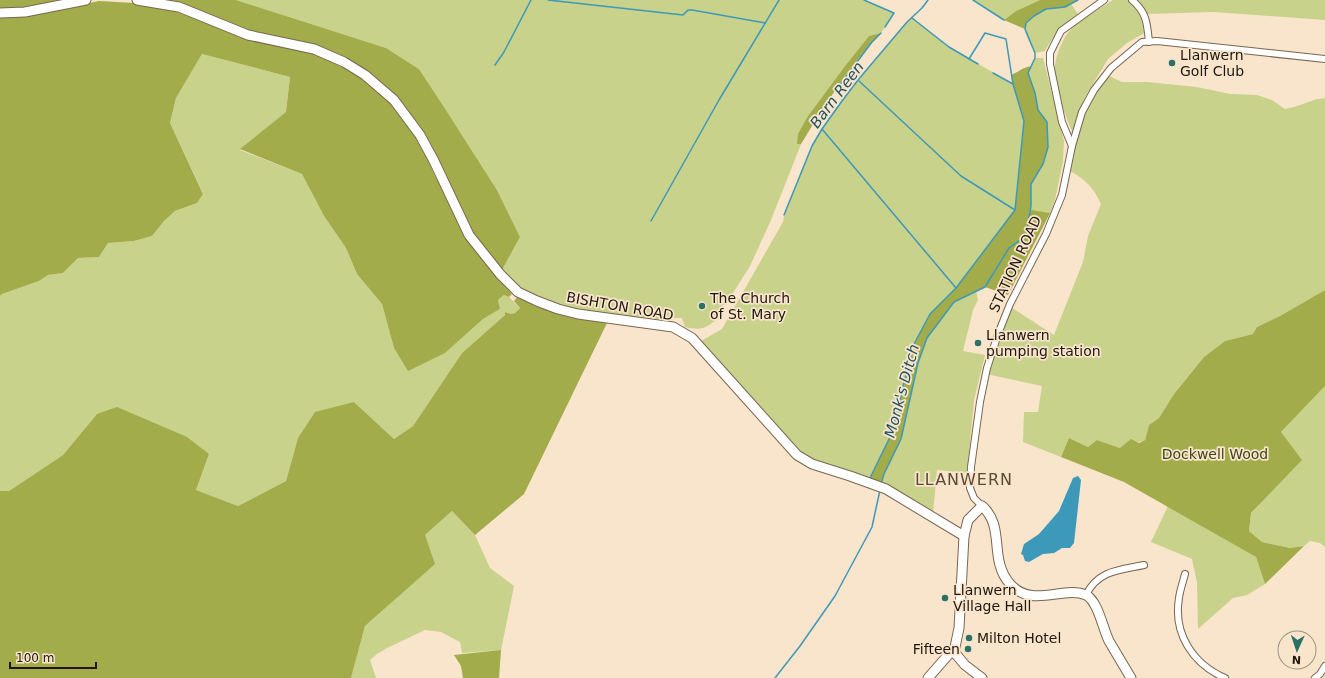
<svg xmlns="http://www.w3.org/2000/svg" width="1325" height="678" font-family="'DejaVu Sans',sans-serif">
	<rect width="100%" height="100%" fill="#f9e4cc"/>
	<!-- green -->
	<g fill="#c8d28b">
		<path d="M236,0h628l30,13 -13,20 -12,3 -24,30 -37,50 -11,28h4l-30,76 -21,46 -24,38 -5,2 -1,11c-15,11 -16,14 -35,10l-3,-9h-9l-6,4 -103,-14 -36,-14 -14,-11 -12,-13 18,-33 -23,-47 -53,-83 -25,-38 -33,-21z"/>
		<path d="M973,0h67l-24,11 -12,9z"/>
		<path d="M1113,0h14l11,9 6,10 2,13 -19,11 -19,16 -23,38 -13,34c-7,-16 -15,-38 -17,-55 -2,-15 7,-38 17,-48 11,-10 29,-20 41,-28z"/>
		<path d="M1138,0h187v20l-111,-8 -67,2z"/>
		<path d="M1071,4l7,10c-18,13 -22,18 -33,37l-10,2c-3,-6 -10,-18 -10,-23 -1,-10 14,-19 21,-21 9,-2 17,-1 25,-5z"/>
		<path d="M912,17l37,30 64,37 11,37 -9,89 -59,78 -26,26 -17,32 -22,89 -21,43 -62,-20 -32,-33 -75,-84 21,-12 61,-107c2,-14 9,-27 14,-40 5,-12 9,-25 15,-36 23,-44 63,-86 95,-124z"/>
		<path d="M202,54l88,23 -4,35 -46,38 62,24 22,42 22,32 11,26 25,30 12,44 51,5 38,-34 17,-10 -2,-9 6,-5 5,2 11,11 -5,5 -4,1 -6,-2v3l-43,38 -49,73 -19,13 -40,-37 -56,36 -12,43 -48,25 -42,-16 13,-36 -112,-40 -34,41 -54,36h-9v-195l2,-2 37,-13 9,-6 15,-2 15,-15 21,-1 9,-14 26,-2 18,-5 12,-15 11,-10 22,-8 6,-10 -33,-70 6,-25z"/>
		<path d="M1035,58h8l21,83 -1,20 -8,39 -5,13 -19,-2v-27l12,-20 5,-17 -1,-25 -9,-12 -3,-17 -7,-20z"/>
		<path d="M1109,76l13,6h25l50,5 33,7 27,1 15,5 13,9c14,-2 26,-10 40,-11v192l-45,26 -23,11 -4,7 -28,7 -21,16 -30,37 -15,24 -10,7 -4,15 -25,8 -23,-8 -9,7 -19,-9 -8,19 -38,-15 1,-30h14l4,-26 -56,-12 26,-66 42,27 29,-73 5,-26 13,-32c-7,-16 -16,-25 -31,-33 5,-24 11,-58 25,-78 4,-6 9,-12 14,-17z"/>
		<path d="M976,291l2,9 -5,10 -10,41 22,4 -11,45 -7,73 -30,-3 -4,44 -40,-27 -11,-5 2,-8 17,-35 17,-76 9,-25 27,-36z"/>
		<path d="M1325,386v161l-5,-4 -10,-2 -6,5 -14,2 -28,-6 -13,-11 2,-18 7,-7 23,-74z"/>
		<path d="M1168,506l88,51 9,27 -18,11 -14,3 -35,31 -1,-47 -5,-23 -41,-17z"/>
		<path d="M452,511l23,24 15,33 24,18 -13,64 -39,3 -2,-11 -19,-10 -16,-2 -38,18 -10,6 -7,6 6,18h-25l14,-52 26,-23 34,-68z"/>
	</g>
	<!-- forest -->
	<g fill="#a2ac4a">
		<path d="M0,0h67l-25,5 -42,4z"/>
		<path d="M159,0h77l150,48 33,21 25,38 53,83 23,47 -18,33 -20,-24 -10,-15 -63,-114 -75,-64 -33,-12 -47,-8 -22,-10 -46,-16z"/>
		<path d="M1040,0h38l-13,7 -19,2 -12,7 -8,7 -1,6 -21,-9 12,-9z"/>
		<path d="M99,1l35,2 38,7 63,24 38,11 35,6 49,23 28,23 20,24 17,25 12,28 22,41 42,64 14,15 -3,3 -5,-2 -6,5 2,9 -17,10 -38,34 -37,18 -14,-23 -12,-44 -25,-30 -11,-26 -22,-32 -22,-42 -62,-25 46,-37 4,-35 -88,-23 -26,44 -6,25 33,71 -6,9 -22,8 -11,10 -12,15 -18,5 -26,2 -9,14 -21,1 -15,15 -15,2 -9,6 -37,13 -2,2v-278l30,-2z"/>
		<path d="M881,33c-32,33 -57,73 -80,111h-4l1,-10 10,-18 37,-50 24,-30z"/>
		<path d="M1032,66l-4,7 7,20 3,17 9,12 1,25 -5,17 -12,20v26l19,3 -42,82 -23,-8 -31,15 -27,36 -9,25 -17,76 -17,35 -2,8 -12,-4 21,-43 22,-89 17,-32 26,-26 59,-78 9,-89 -11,-37 -2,-9c8,-3 12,-8 21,-9z"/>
		<path d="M1325,290v96l-44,46 21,28 -51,53 -2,18 13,11 28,6 14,-2 -39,38 -9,-27 -132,-75 -63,-25 8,-19 19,9 9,-7 23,8 11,-9 8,4 6,-3 4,-15 10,-7 15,-24 30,-37 21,-16 28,-7 4,-7 23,-11z"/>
		<path d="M518,296l50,21 39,6 -83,171 -49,41 -23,-24 -27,24 10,29 -70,62 -14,52h-351v-187h9l54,-36 34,-41 20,-7 70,30 22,17 -13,36 42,16 48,-25 12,-43 17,-26 39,-10 40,37 19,-13 49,-73 43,-38v-3l6,2 4,-1 5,-5 -6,-7z"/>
		<path d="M501,650l-2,28h-36l-2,-12 -7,-11z"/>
	</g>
	<!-- water -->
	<path fill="#3d99ba" d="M1078,476l3,4 -7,63 -4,5h-8l-8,5 -11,1 -14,8 -4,-1 -2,-6 -2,-1 3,-10 15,-10 20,-23 14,-33z"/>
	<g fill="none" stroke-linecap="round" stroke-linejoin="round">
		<!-- stream -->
		<g stroke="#3d99ba" stroke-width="1.5">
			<path d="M548,0l135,15 5,-5h4l73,13"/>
			<path d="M864,0l30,13 -9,14"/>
			<path d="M973,0l31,20"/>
			<path d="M912,18l37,29 29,17"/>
			<path d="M495,65l9,-13 27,-52"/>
			<path d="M993,73l20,11"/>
			<path d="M859,81l102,95 54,34"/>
			<path d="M836,90l36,-48 9,-9"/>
			<path d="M822,129l134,159"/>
			<path d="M784,215l28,-69 10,-17 20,-28 16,-21 49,-58 15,-14 6,-8"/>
			<path d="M651,221l68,-121 60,-100"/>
			<path d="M870,478l21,-43 22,-89 17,-32 26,-26 59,-78 9,-89 -11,-37 -7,-45 -21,-6 -16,26"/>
			<path d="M881,484l3,-10 17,-35 17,-76 9,-25 27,-36 31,-15 24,-39 17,-12 5,-30v-22l12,-20 5,-17 -1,-25 -9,-12 -3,-17 -7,-20 7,-15v-5l-10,-24 1,-6 8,-7 12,-7 19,-2 13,-7"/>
			<path d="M775,678l25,-32 35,-50 37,-69 8,-37"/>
		</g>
		<defs>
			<g id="street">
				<path d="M1132,0c15,13 15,23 17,42"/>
				<path d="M1072,146l10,-34 12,-22 17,-22 31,-26 15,-1 168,18"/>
				<path d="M982,506l-8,-8 -4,-10 1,-21 9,-65 7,-34 11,-34 12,-30 36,-70 16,-39 10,-49 -10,-24 -12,-58v-11l11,-22 43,-31"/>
				<path d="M1185,574c-2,8 -5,16 -6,24 -6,36 14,66 46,80"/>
				<path d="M1086,595c12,-25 34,-25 58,-30"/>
				<path d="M1315,678l5,-4 5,-8"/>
			</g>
			<g id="secondary">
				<path d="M137,0l42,7 69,28 66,14 30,13 21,13 29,25 26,35 14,26 35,74 31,39 18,18 19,9 21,8 20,5 95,13 19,11 105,117 15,9 38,12 36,13 78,47"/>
				<path d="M0,13l25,-1 61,-12"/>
				<path d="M954,652l5,-24 5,-92 4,-16 14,-14c24,21 6,53 28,78 22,25 54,1 76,11 12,6 17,34 23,46 7,12 15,25 22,37"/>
				<path d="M954,652l11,13 17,13"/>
				<path d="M928,678l21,-24 5,-2"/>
			</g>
		</defs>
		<!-- street casing -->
		<use href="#street" stroke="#786651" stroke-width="8"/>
		<!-- secondary casing -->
		<use href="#secondary" stroke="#786651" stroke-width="11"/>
		<!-- street -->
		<use href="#street" stroke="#fff" stroke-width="6"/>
		<!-- secondary -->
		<use href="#secondary" stroke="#fff" stroke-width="9"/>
	</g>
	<!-- markers -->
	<g fill="#2c7165" stroke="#f9e4cc" stroke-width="1.5">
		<circle cx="1172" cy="63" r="4"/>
		<circle cx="702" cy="306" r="4"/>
		<circle cx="978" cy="343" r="4"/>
		<circle cx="945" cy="598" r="4"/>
		<circle cx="969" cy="638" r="4"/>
		<circle cx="968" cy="649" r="4"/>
	</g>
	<g text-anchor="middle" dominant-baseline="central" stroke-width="3.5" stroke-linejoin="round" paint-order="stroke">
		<!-- poi labels -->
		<g font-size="14" fill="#1e170e" stroke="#f9e4cc" text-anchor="start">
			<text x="1180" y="55">Llanwern<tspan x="1180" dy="16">Golf Club</tspan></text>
			<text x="710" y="298">The Church<tspan x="710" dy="16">of St. Mary</tspan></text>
			<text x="986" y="335">Llanwern<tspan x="986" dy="16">pumping station</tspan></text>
			<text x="953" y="590">Llanwern<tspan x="953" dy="16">Village Hall</tspan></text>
			<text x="977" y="638">Milton Hotel</text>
			<text x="960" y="649" text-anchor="end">Fifteen</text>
		</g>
		<!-- street labels -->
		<g font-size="14" fill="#1e170e" stroke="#f9e4cc">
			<text transform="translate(1015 264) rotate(-65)">STATION ROAD</text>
			<text transform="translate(620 306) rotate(10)">BISHTON ROAD</text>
		</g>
		<!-- park labels -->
		<g font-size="14" fill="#40451c" stroke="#f9e4cc">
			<text x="1215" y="454">Dockwell Wood</text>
		</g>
		<!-- water labels -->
		<g font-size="15" font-style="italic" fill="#1f5264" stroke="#f9e4cc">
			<text transform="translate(837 95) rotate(-53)">Barn Reen</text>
			<text transform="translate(902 391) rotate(-75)">Monk's Ditch</text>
		</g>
		<!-- quarter labels -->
		<g font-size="16" letter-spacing="1" fill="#5c4a36" stroke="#f9e4cc">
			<text x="964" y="479">LLANWERN</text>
		</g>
	</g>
	<!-- north arrow -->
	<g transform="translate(1297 650) rotate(183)"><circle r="19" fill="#f9e4cc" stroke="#a19280"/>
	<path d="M0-3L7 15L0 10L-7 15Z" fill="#2c7165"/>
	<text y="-6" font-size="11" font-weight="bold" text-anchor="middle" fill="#1e170e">N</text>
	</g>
	<!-- scale -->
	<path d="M10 662v6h86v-6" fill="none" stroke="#1e170e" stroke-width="2"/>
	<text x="16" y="662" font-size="12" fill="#1e170e" stroke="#f9e4cc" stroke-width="3" paint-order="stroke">100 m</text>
</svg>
